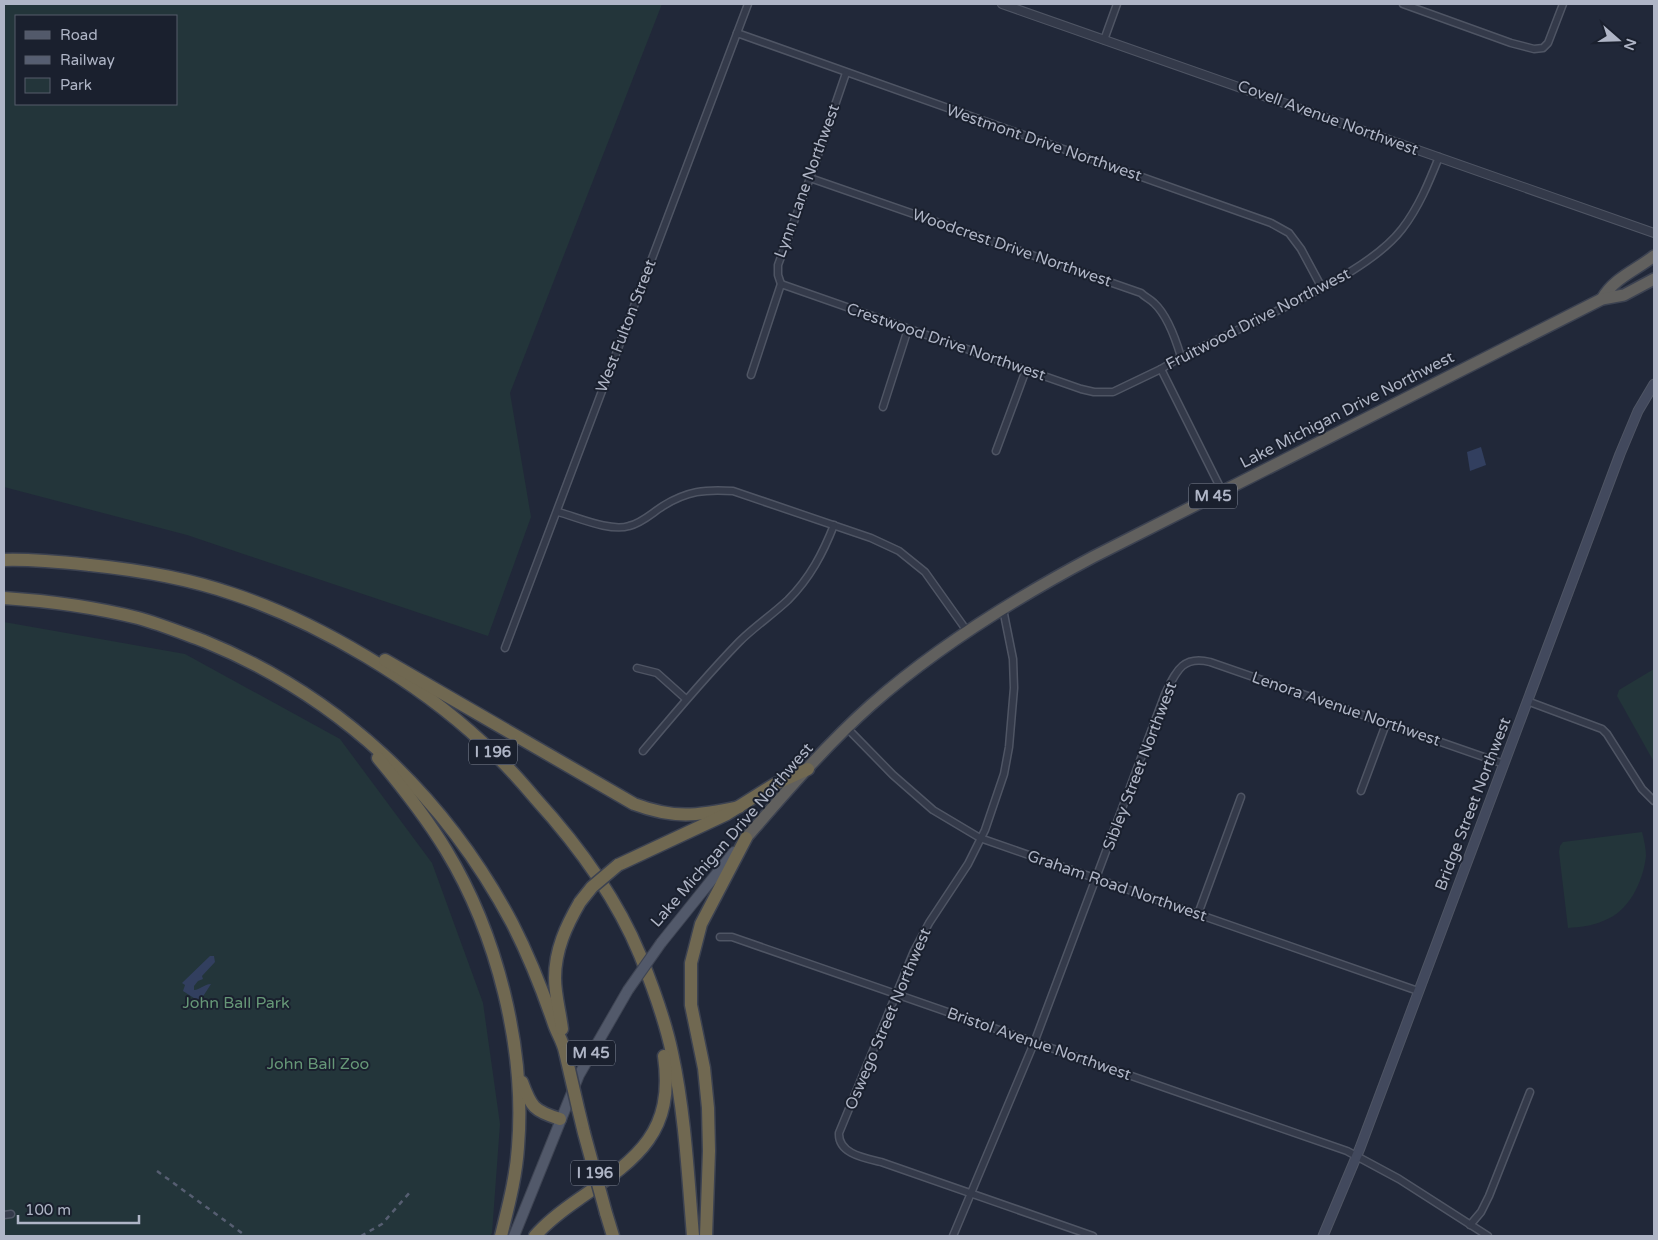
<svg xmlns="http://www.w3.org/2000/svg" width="1658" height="1240" font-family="'Varela Round',sans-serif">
	<rect width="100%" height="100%" fill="#212839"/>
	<!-- green -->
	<g fill="#23353a" fill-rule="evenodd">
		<path d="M4,4h658l-152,389 21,124 -43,119 -301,-101 -183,-48zM16,16h160v88h-160z"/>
		<path d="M4,622l181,32 155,85 92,124 51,140 17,121 -8,109 -2,3h-486z"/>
		<path d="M1654,669v93l-37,-66 2,-6z"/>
		<path d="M1642,832c2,8 4,16 4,24 -3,26 -17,56 -43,65 -11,5 -23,6 -35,7l-9,-76 1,-6 3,-4z"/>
	</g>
	<!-- water -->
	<g fill="#323f5f">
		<path d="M1481,447l5,18 -16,6 -3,-19z"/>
		<path d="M214,956l1,6 -13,14 1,3 -5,2 -4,5v4c6,0 10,-6 17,-6l-9,14 -5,2 -14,-9 2,-6 -3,-2 28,-27z"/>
	</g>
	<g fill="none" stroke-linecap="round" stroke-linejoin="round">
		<defs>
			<g id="minor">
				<path d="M1403,4l108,39 23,6 9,-1 5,-5 15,-39"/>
				<path d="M737,33l534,190 18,10 12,16 21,39"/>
				<path d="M1104,40l13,-36"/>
				<path d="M810,178l331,115c4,4 9,6 13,10 13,12 22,37 27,54"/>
				<path d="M781,284l300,105 13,3h19l48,-23 20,-12c31,-15 62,-30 94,-45 39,-20 100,-48 127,-83 17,-22 27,-47 37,-72"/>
				<path d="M1161,369l61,122"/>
				<path d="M751,375l30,-91 -3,-9v-10l32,-87 36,-105"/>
				<path d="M883,407l25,-78"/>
				<path d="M996,451l30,-81"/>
				<path d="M558,512c19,5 52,20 71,14 13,-3 23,-13 34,-20 24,-15 42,-17 70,-15l138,47 28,13 26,21 42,59"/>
				<path d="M1003,609l10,50 1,29 -5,59 -5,27 -19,56 -17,34 -39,59 -15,28 -75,182c-1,21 26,25 42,29l212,74"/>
				<path d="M505,648l243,-644"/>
				<path d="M637,668l20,5 29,26"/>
				<path d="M1527,701l75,28 5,5 35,55 12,12"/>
				<path d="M847,728l46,47 40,35 47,28 438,153"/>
				<path d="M643,751c31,-37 62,-74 96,-109 15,-15 33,-27 49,-42 22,-22 35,-47 46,-75"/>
				<path d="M1361,791l25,-67"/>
				<path d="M1198,914l43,-117"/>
				<path d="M720,937h12l615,214 52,28 89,57"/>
				<path d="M4,1215l7,-1"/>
				<path d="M1470,1225l11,-13 8,-16 41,-104"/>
				<path d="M953,1236l81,-193 131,-349c11,-22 17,-39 45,-32l294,102"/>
			</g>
			<path id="tertiary" d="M1002,4l652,229"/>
			<path id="secondary" d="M1323,1236l37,-88 260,-694 18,-43 16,-27"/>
			<g id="primary">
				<path d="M661,943l73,-91"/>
				<path d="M514,1236l65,-161 49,-85"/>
			</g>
			<g id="trunk">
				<path d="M1602,299c12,-21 33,-28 52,-43"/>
				<path d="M746,838c40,-46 80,-93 125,-133 67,-59 143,-106 222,-148l509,-258 22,-4 30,-16"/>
			</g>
			<g id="motorway">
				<path d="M4,560c29,-1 57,2 86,5 49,5 97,13 143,29 85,28 185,88 250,149 19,17 36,36 52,55 41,45 82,101 105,157 13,32 25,65 32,98 13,60 16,123 21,183"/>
				<path d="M4,598c45,3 90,9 134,20 22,6 44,15 66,23 135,55 240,154 308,282 17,33 30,66 42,101 3,9 9,18 11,28"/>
				<path d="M385,660l249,144c40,15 63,12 105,3"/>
				<path d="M378,758c25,30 48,59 68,92 51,84 80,198 72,297 -2,31 -10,60 -17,89"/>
				<path d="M618,865l109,-51 48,-30 33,-15"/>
				<path d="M562,1029c-2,-17 -7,-34 -7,-51 0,-28 11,-52 25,-76"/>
				<path d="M522,1082c9,25 12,29 38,37"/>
				<path d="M578,1108l6,25"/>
				<path d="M606,1213l7,23"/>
				<path d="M535,1236c12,-14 28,-26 44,-37 57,-40 96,-65 85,-143"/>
				<path d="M706,1236l3,-85 -1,-43 -4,-40 -13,-63v-42l10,-39 45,-86"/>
			</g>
		</defs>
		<!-- minor casing -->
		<use href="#minor" stroke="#4f5564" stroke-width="9"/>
		<!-- tertiary casing -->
		<use href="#tertiary" stroke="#4f5564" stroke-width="10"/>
		<!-- secondary casing -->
		<use href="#secondary" stroke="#4f5564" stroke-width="11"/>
		<!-- primary casing -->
		<use href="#primary" stroke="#3e4453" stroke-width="12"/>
		<!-- trunk casing -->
		<use href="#trunk" stroke="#3c4251" stroke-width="14"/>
		<!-- motorway casing -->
		<use href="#motorway" stroke="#3c4251" stroke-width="15"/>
		<!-- minor -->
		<use href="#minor" stroke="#343a4a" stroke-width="6"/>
		<!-- tertiary -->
		<use href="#tertiary" stroke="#343a4a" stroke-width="8"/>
		<!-- secondary -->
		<use href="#secondary" stroke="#42495d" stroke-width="9"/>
		<!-- primary -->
		<use href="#primary" stroke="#52596a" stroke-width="10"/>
		<!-- trunk -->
		<use href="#trunk" stroke="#61605e" stroke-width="11"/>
		<!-- motorway -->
		<use href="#motorway" stroke="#706851" stroke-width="12"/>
		<!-- rail -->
		<g stroke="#565e71" stroke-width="2.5" stroke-dasharray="5 5" stroke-linecap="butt">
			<path d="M157,1171l89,65"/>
			<path d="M361,1236l21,-12 29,-33"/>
		</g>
		<defs>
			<path id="primary-bridge" d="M628,990l33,-47"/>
			<g id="motorway-bridge">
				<path d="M580,902l12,-15 26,-22"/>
				<path d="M565,1052l13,56"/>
				<path d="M584,1133l22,80"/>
			</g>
		</defs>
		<!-- primary-bridge casing -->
		<use href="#primary-bridge" stroke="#3e4453" stroke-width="12" stroke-linecap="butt"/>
		<!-- motorway-bridge casing -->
		<use href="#motorway-bridge" stroke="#3c4251" stroke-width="15" stroke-linecap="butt"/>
		<!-- primary-bridge -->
		<use href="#primary-bridge" stroke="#52596a" stroke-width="10"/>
		<!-- motorway-bridge -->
		<use href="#motorway-bridge" stroke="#706851" stroke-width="12"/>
	</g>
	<g text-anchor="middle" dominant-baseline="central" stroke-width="4" stroke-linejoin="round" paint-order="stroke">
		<!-- shield labels -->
		<g fill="#1a202e" stroke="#828898" stroke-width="1">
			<rect x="1189" y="483.5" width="48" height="25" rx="4"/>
			<rect x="469" y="739.5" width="48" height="25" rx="4"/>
			<rect x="567" y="1040.5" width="48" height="25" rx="4"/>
			<rect x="571" y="1160.5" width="48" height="25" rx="4"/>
		</g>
		<g font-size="15" font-weight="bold" fill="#afb5c6">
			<text x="1213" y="496">M 45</text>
			<text x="493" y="752">I 196</text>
			<text x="591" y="1053">M 45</text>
			<text x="595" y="1173">I 196</text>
		</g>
		<!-- street labels -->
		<g font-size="16" fill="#afb5c6" stroke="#1a202e">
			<text transform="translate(1328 118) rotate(20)">Covell Avenue Northwest</text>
			<text transform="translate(1044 143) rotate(19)">Westmont Drive Northwest</text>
			<text transform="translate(807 181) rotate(-70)">Lynn Lane Northwest</text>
			<text transform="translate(1012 248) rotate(19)">Woodcrest Drive Northwest</text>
			<text transform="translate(1258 319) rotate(-27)">Fruitwood Drive Northwest</text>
			<text transform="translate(626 326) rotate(-69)">West Fulton Street</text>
			<text transform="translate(946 342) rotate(19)">Crestwood Drive Northwest</text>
			<text transform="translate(1347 410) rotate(-27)">Lake Michigan Drive Northwest</text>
			<text transform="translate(1346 709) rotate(19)">Lenora Avenue Northwest</text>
			<text transform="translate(1140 766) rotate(-69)">Sibley Street Northwest</text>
			<text transform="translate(1473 804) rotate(-69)">Bridge Street Northwest</text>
			<text transform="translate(732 835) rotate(-49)">Lake Michigan Drive Northwest</text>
			<text transform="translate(1117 886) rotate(19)">Graham Road Northwest</text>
			<text transform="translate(888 1019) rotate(-67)">Oswego Street Northwest</text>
			<text transform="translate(1039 1044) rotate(19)">Bristol Avenue Northwest</text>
		</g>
		<!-- park labels -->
		<g font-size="16" fill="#669777" stroke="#1a202e">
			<text x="236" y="1003">John Ball Park</text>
			<text x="318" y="1064">John Ball Zoo</text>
		</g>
	</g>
	<!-- border -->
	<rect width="1658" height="1240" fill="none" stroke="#afb5c6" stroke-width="10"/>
	<!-- legend -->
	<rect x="15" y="15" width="162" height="90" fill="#1a202e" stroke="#565c6b"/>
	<rect x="25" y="31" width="25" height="8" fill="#52596a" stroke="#565c6b"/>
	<text x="60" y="40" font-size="15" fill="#afb5c6">Road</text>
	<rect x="25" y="56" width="25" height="8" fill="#565e71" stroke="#565c6b"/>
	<text x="60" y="65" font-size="15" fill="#afb5c6">Railway</text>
	<rect x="25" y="78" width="25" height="15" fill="#23353a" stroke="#565c6b"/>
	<text x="60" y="90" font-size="15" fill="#afb5c6">Park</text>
	<!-- north arrow -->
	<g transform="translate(1618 40) rotate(110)" stroke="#1a202e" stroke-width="4" paint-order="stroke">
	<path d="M0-4L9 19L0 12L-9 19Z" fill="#afb5c6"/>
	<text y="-8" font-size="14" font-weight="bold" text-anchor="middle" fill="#afb5c6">N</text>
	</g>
	<!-- scale -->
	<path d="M18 1215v8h121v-8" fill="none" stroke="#afb5c6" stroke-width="2.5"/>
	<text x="25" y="1215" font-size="15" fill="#afb5c6" stroke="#1a202e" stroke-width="4" paint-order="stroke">100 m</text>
</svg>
